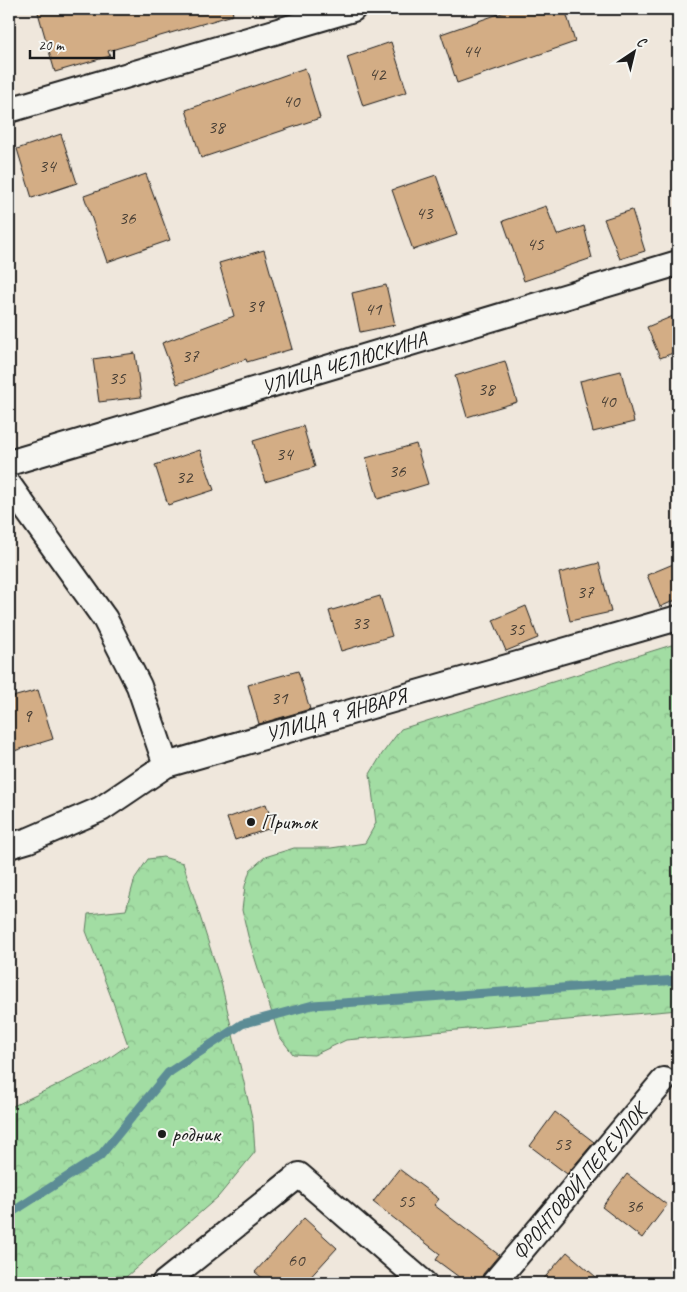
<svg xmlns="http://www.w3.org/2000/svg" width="687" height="1292" font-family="Caveat,sans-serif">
	<defs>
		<pattern id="forest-crowns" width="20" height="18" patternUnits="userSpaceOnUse" patternTransform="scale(1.25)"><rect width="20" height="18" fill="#a2dda3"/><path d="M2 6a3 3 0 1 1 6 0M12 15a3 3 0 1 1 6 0" fill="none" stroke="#8bbd8c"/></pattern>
	</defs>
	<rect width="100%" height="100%" fill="#efe7dc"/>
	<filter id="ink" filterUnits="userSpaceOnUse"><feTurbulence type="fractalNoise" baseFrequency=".02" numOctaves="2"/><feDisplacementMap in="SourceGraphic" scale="10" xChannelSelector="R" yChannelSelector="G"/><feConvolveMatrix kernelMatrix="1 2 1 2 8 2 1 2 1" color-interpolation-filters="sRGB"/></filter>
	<g filter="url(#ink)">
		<!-- forest -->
		<g fill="url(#forest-crowns)" stroke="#5f7c60">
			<path d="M678,643v367l-332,30 -32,15 -21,-1 -14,-18 -31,-100 -6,-26 3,-24 5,-16 15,-13 29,-9h37l34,-5 11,-20 -6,-49 12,-20 19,-25z"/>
			<path d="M163,857l20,6 38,119 32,140 2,30 -37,45 -99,86h-110v-175l90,-43 29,-20 -15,-43 -27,-71 2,-17 38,-4 9,-32 13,-19z"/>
		</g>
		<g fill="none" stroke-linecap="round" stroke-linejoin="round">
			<!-- stream -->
			<path stroke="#5c8c95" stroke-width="9" d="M9,1214l91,-58 68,-83 74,-49 71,-19 365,-25"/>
		</g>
		<!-- building -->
		<g fill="#d3ad85" stroke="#1c1c1c">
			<path d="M37,9h195l1,6 -125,36 2,5 -55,16z"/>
			<path d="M513,9h52l10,33 -118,41 -16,-49z"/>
			<path d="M391,42l16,50 -44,14 -16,-49z"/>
			<path d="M305,68l15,50 -119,40 -15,-48z"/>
			<path d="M61,134l16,49 -45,15 -15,-49z"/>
			<path d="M146,174l24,66 -63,22 -23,-66z"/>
			<path d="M436,175l21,60 -44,15 -21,-60z"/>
			<path d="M546,206l11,29 27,-9 8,32 -68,23 -21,-60z"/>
			<path d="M632,210l13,41 -25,8 -16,-40z"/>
			<path d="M264,250l28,99 -45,13 -1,-3 -69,25 -15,-41 72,-27 -15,-53z"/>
			<path d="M386,285l9,40 -35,7 -8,-39z"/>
			<path d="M678,314v37l-18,7 -13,-31z"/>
			<path d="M135,353l6,44 -42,5 -6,-43z"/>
			<path d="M505,361l12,41 -50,15 -12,-41z"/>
			<path d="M621,371l13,51 -41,10 -13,-51z"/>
			<path d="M303,426l12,41 -50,15 -12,-41z"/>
			<path d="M416,444l12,40 -50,15 -12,-41z"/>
			<path d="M200,450l14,40 -46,15 -13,-40z"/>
			<path d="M678,562v37l-18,8 -13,-32z"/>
			<path d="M599,563l12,49 -41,9 -11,-48z"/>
			<path d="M380,596l12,40 -51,15 -12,-40z"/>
			<path d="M526,606l12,32 -32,13 -13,-31z"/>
			<path d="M298,671l12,38 -51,15 -11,-39z"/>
			<path d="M38,690l15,49 -39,12 -5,-18v-35z"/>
			<path d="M266,804l8,23 -39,13 -8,-22z"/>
			<path d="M555,1112l39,30 -27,32 -37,-28z"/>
			<path d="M399,1169l40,30 -5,6 65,50 -16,19 -2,9h-14l-31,-23 4,-6 -67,-52z"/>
			<path d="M627,1174l40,31 -25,33 -40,-31z"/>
			<path d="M304,1218l33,30 -32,35h-37l-13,-11z"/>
			<path d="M567,1252l36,31h-63z"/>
		</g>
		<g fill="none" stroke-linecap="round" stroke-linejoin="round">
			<defs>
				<g id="minor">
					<path d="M9,110l344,-101"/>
					<path d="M9,463l669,-200"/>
					<path d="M9,485l96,134 34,67 27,79"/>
					<path d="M9,846l20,-6 72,-31 65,-44 512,-147"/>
					<path d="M164,1283l135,-108 125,108"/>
					<path d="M494,1283l170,-203"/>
				</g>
			</defs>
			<!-- minor casing -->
			<use href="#minor" stroke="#1c1c1c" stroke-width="28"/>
			<!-- minor -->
			<use href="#minor" stroke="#f6f6f2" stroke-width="24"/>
		</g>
	</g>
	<!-- markers -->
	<g fill="#1c1c1c" stroke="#f6f6f2" stroke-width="2">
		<circle cx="251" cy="822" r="5"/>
		<circle cx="162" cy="1134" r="5"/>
	</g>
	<g text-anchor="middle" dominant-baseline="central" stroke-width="4" stroke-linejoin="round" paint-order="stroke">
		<!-- number labels -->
		<g font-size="19" fill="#4a4036">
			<text x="471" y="51">44</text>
			<text x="377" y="74">42</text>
			<text x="291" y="101">40</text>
			<text x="216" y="127">38</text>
			<text x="47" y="166">34</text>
			<text x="424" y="213">43</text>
			<text x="127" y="218">36</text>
			<text x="535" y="244">45</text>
			<text x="255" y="306">39</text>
			<text x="373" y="309">41</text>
			<text x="190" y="356">37</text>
			<text x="117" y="378">35</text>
			<text x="486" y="389">38</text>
			<text x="607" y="401">40</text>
			<text x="284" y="454">34</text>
			<text x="397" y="471">36</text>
			<text x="184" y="477">32</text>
			<text x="585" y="592">37</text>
			<text x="360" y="623">33</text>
			<text x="516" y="629">35</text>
			<text x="279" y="698">31</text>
			<text x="27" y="716">9</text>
			<text x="562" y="1144">53</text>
			<text x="406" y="1201">55</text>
			<text x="634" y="1206">36</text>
			<text x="296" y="1260">60</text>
		</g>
		<!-- street labels -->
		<g font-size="21" fill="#1c1c1c" stroke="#f6f6f2">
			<text transform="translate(344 363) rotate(-17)">УЛИЦА ЧЕЛЮСКИНА</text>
			<text transform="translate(336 715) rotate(-16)">УЛИЦА 9 ЯНВАРЯ</text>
			<text transform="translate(579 1182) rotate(-50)">ФРОНТОВОЙ ПЕРЕУЛОК</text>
		</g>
		<!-- poi labels -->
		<g font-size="21" fill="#1c1c1c" stroke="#f6f6f2" text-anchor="start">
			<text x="261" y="822">Приток</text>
			<text x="172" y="1134">родник</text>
		</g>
	</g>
	<!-- margin -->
	<rect width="687" height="1292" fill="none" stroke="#f6f6f2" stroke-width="30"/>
	<rect x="15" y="15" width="657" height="1262" fill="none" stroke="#1c1c1c" stroke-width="2" filter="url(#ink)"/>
	<!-- north arrow -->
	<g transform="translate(634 52) rotate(35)" stroke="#f6f6f2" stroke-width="4" paint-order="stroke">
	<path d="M0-4L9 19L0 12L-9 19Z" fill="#1c1c1c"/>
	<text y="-8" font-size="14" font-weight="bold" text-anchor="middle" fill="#1c1c1c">С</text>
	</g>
	<!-- scale -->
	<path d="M30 50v8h84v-8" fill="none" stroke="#1c1c1c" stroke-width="2.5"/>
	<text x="38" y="50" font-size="15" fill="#1c1c1c" stroke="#f6f6f2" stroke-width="4" paint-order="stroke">20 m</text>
</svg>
